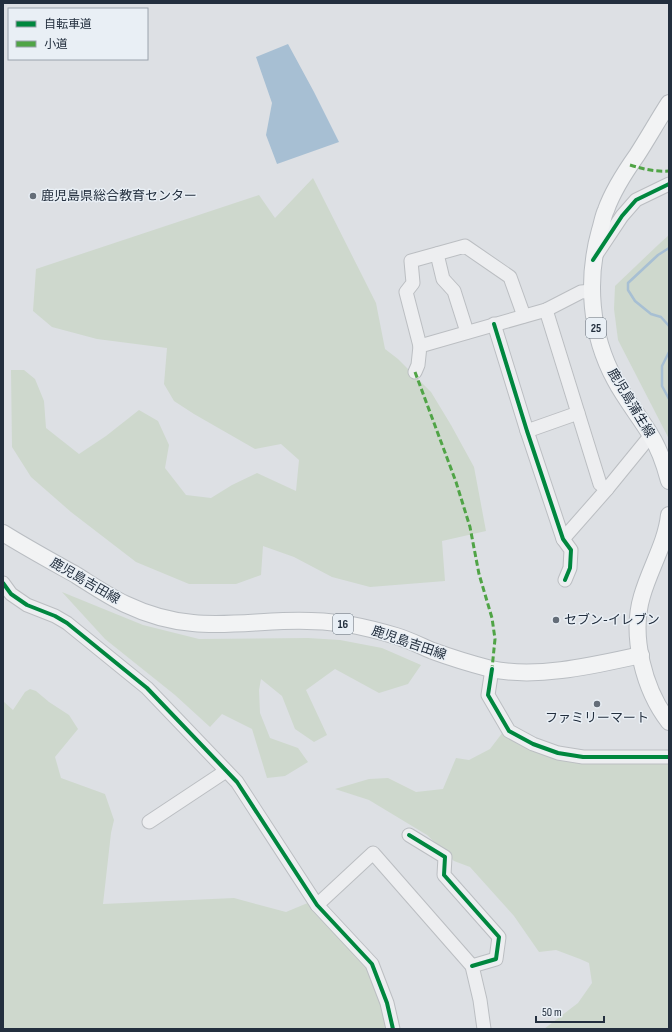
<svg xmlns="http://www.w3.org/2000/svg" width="672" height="1032" font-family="'Sofia Sans Condensed','Noto Sans JP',sans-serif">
	<rect width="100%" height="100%" fill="#dde0e4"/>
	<!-- green -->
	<g fill="#ced8cd">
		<path d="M313,178l63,125 9,46 13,10 33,33 20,33 23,42 12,64 -44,10 3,40 -75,6 -38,-10 -38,-20 -31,-11 -2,29 -25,9h-47l-53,-22 -65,-50 -40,-35 -19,-30 -1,-77h13l11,9 9,22 2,27 33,26 27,-18 33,-26 19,11 11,24 -4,23 21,27 25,3 21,-13 25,-12 39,18 3,-31 -18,-16 -26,5 -61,-35 -20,-13 -10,-17 3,-36 -70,-9 -45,-12 -19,-16 3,-42 223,-74 16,23z"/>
		<path d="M669,235v204l-51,-99 -4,-31 1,-23 43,-41z"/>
		<path d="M62,592l81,33 56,14 109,-1 32,2 42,8 39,17 -13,19 -29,9 -44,-24 -29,21 21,45 -13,7 -19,-13 -13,-33 -21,-17 -2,11 1,23 10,25 28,10 10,14 -23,14 -18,2 -15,-49 -30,-15 -12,13 -35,-32 -70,-56z"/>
		<path d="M30,689l6,2 13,11 20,13 9,14 -23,28 6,21 44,16 9,26 -3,13 -8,71 131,-6 52,14 24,-10 58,64 10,28 10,35h-385v-328l10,9 12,-18z"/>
		<path d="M503,732l35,18 131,12v267h-125l34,-26 14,-20 -3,-20 -9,-4 -24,-9 -17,2 -25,-36 -44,-49 -16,-6 -27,-26 -58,-35 -34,-11 34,-10 19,-1 28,14 27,-3 13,-31 13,2 21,-11z"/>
	</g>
	<!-- water -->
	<path fill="#a7bfd3" d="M288,44l26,48 25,50 -62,22 -11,-29 6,-32 -16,-46z"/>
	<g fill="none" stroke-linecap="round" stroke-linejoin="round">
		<!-- stream -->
		<g stroke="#a7bfd3" stroke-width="2.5">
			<path d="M669,248l-11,7 -30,28v7l7,11 16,13 10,3 8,9"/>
			<path d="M669,352l-7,14v20l7,13"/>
		</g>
		<defs>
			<g id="minor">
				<path d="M437,254l6,25 11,12 13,41"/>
				<path d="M596,255l26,-39 14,-16 33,-16"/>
				<path d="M546,310l54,174 7,5"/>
				<path d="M494,324l33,107 36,108 8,11 -1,18 -5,12"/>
				<path d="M420,346l-14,-54 7,-9 -2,-22 54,-15 45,31 14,39"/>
				<path d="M415,372l3,-7 2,-19 126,-36 35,-18 11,-1"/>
				<path d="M527,431l51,-18"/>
				<path d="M563,539l44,-50 44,-54"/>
				<path d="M3,583l8,11 16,11 28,11 12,7 80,65 90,94 80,123 55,59 15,39 6,26"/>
				<path d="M492,669l-4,26 21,36 24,13 25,9 25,4h86"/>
				<path d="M149,822l77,-51"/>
				<path d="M409,835l36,22 -1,18 55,62 -3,22 -24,7"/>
				<path d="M317,905l56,-52 99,113 8,34 4,29"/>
			</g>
			<g id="major">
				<path d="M669,103c-11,17 -21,35 -32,52 -12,17 -24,35 -31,55 -3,6 -4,14 -6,20 -14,50 -10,104 15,150 10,19 24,36 35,54 9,14 15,32 19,47"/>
				<path d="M669,515c-3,28 -19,53 -27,81 -12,40 2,94 27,126"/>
				<path d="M3,533c24,15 48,28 73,42 16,10 32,21 49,29 21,10 44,17 68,19 30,3 60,-1 90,-2 22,-1 43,0 64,3 16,3 33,7 49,12 13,4 25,10 37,15 19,7 39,13 58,18 47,10 104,-4 150,-14"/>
			</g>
		</defs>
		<!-- minor casing -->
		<use href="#minor" stroke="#bbbec2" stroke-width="15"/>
		<!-- major casing -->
		<use href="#major" stroke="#b9bdc2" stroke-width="18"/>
		<!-- minor -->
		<use href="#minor" stroke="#edeef0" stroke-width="13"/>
		<!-- major -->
		<use href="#major" stroke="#f2f3f4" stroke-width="16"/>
		<!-- quiet -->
		<g stroke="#50a446" stroke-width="3" stroke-dasharray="6 3" stroke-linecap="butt">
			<path d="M630,165c13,4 25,7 39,6"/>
			<path d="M415,372l41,110 14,45 9,47 13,44 3,21 -3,30"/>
		</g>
		<defs>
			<g id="cycleway">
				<path d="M593,260l29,-44 14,-16 33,-16"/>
				<path d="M494,324l33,107 36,108 8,11 -1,18 -5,12"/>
				<path d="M3,583l8,11 16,11 28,11 12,7 80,65 90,94 80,123 55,59 15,39 6,26"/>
				<path d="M492,669l-4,26 21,36 24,13 25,9 25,4h86"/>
				<path d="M409,835l36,22 -1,18 55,62 -3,22 -24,7"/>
			</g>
		</defs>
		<!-- cycleway casing -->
		<use href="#cycleway" stroke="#e9eff5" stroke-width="6"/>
		<!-- cycleway -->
		<use href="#cycleway" stroke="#00873e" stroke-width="4"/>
	</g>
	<!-- markers -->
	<g fill="#646d78" stroke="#e9eff5" stroke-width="1.5">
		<circle cx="33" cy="196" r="4"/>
		<circle cx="556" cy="620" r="4"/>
		<circle cx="597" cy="704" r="4"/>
	</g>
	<g text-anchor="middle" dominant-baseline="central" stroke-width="3" stroke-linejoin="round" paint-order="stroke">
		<!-- shield labels -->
		<g fill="#e9eff5" stroke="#5e6975" stroke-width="1">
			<rect x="586" y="318" width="20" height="20" rx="3"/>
			<rect x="333" y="614" width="20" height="20" rx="3"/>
		</g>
		<g font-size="12" font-weight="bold" fill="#232f3e">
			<text x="596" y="328">25</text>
			<text x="343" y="624">16</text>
		</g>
		<!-- poi labels -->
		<g font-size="13" fill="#232f3e" stroke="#e9eff5" text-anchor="start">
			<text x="41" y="196">鹿児島県総合教育センター</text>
			<text x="564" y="620">セブン-イレブン</text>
			<text x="597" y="718" text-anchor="middle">ファミリーマート</text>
		</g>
		<!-- street labels -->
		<g font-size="13" fill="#232f3e" stroke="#e9eff5">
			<text transform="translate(631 403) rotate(59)">鹿児島蒲生線</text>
			<text transform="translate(85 581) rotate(30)">鹿児島吉田線</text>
			<text transform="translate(409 643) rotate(19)">鹿児島吉田線</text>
		</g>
	</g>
	<!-- border -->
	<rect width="672" height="1032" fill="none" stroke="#232f3e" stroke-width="8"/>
	<!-- legend -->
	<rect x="8" y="8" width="140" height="52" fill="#e9eff5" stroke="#9aa2ac"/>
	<rect x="16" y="21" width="20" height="6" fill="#00873e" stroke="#9aa2ac"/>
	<text x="44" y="28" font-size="12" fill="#232f3e">自転車道</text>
	<rect x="16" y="41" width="20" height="6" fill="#50a446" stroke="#9aa2ac"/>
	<text x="44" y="48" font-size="12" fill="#232f3e">小道</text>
	<!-- scale -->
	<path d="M536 1016v6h68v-6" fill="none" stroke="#232f3e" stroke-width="2"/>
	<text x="542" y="1016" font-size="12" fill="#232f3e" stroke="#e9eff5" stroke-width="3" paint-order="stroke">50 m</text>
</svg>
